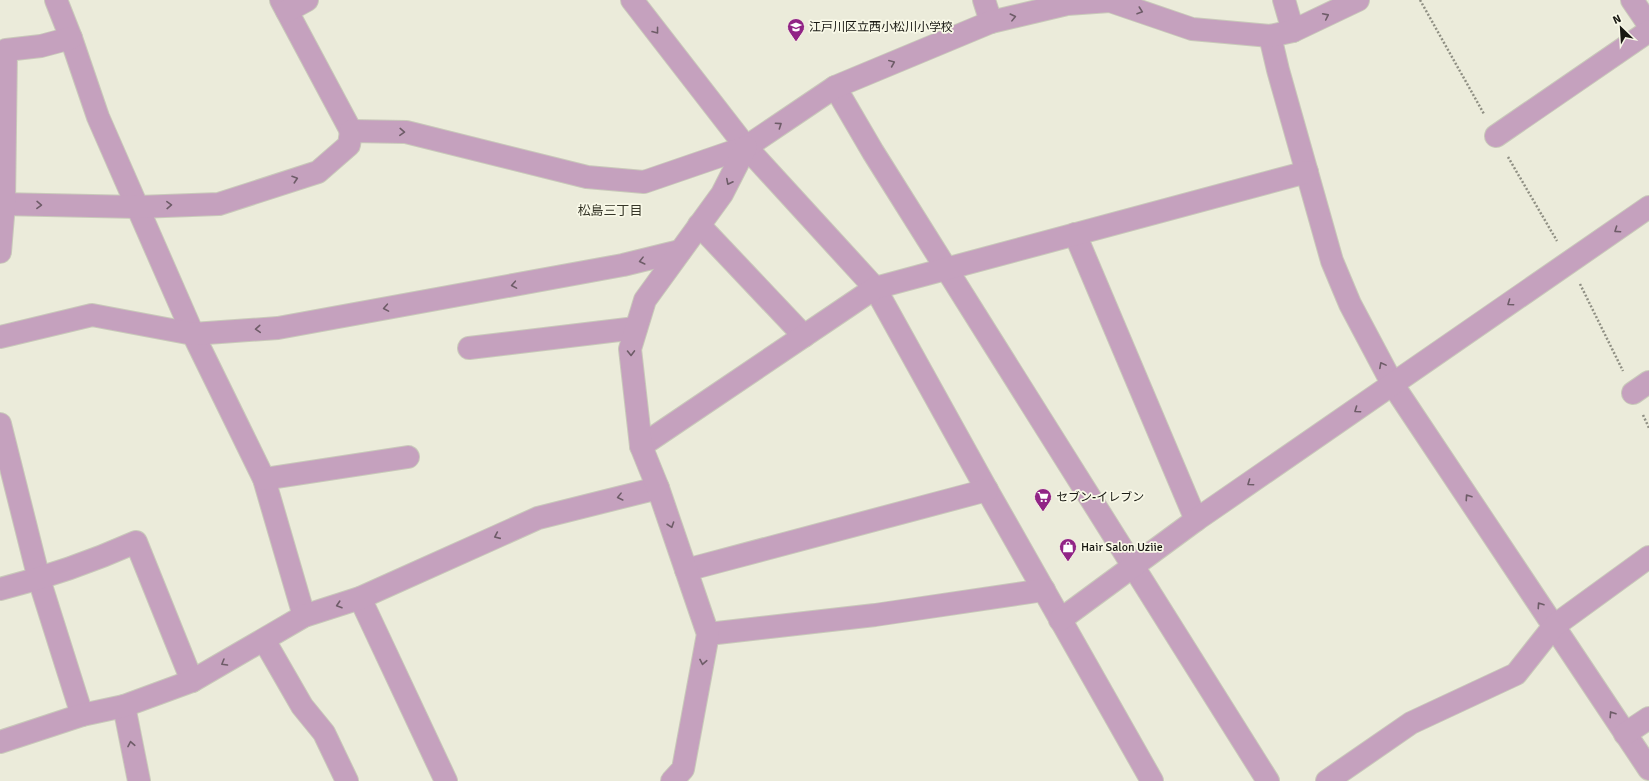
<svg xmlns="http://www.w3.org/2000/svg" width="1649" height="781" font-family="Signika,'Noto Sans JP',sans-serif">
	<rect width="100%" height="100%" fill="#ebebda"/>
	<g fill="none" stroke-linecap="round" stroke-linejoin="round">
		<defs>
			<g id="minor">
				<path d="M56,0l15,38 27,79 95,217 71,145 40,137"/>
				<path d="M281,0l70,131"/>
				<path d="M632,0l114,147 129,141 112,202 165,291"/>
				<path d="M984,0l7,22"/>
				<path d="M1284,0l9,31"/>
				<path d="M1632,0l17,25"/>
				<path d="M287,11l20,-11"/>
				<path d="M1270,36l8,34 54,191 18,43 43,81 256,384"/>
				<path d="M835,87l38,65 395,629"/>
				<path d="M1496,136l153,-105"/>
				<path d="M0,204l138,3 81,-3 99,-32 31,-27 2,-14 55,1 181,45 57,5 102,-35 89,-60 156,-65 76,-18 43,-3 82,28 78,7 23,-5 65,-31"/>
				<path d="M699,225l105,111"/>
				<path d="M1075,234l121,286"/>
				<path d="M0,252l4,-48 2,-154 35,-4 30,-8"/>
				<path d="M0,337l92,-22 101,19 85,-6 345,-63 57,-14"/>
				<path d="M469,348l167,-20"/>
				<path d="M1633,393l16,-11"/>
				<path d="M0,424l39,155 43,136"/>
				<path d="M641,446l234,-158 432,-116"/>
				<path d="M264,479l144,-22"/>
				<path d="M686,570l301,-80"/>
				<path d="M0,589c48,-12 91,-27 136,-47l56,139"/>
				<path d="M360,598l86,183"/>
				<path d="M1060,620l136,-100 453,-313"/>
				<path d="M708,634l167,-19 169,-25"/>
				<path d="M264,640l38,66 22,27 23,48"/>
				<path d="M124,706l15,75"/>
				<path d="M1625,734l24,-16"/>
				<path d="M0,742l82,-27 42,-9 68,-25 112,-65 56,-18 178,-80 120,-30"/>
				<path d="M672,781l11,-12 25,-135 -50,-146 -17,-42 -11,-97 15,-49 77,-106 24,-47"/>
				<path d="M1327,781l84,-58 105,-49 38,-48 95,-69"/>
			</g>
		</defs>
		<!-- minor casing -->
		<use href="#minor" stroke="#c9c9ba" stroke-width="24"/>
		<!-- path -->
		<g stroke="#8f8f83" stroke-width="2.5" stroke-dasharray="2 2" stroke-linecap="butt">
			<path d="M1420,0l64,114"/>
			<path d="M1508,157l49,84"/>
			<path d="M1580,284l43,87"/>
			<path d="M1643,415l6,13"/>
		</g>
		<!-- minor -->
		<use href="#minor" stroke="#c5a1be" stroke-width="22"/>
	</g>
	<!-- one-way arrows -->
	<defs><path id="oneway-chevron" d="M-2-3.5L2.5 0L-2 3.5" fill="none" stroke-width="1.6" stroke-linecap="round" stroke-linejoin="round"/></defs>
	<g stroke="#6e5c68">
		<use href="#oneway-chevron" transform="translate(1140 11) rotate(19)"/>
		<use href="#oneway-chevron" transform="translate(1326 16) rotate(-26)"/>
		<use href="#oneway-chevron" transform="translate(1013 17) rotate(-14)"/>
		<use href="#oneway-chevron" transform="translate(656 31) rotate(52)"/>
		<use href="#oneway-chevron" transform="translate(892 63) rotate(-23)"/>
		<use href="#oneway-chevron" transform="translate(779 125) rotate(-34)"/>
		<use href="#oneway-chevron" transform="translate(402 132) rotate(3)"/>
		<use href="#oneway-chevron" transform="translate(295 179) rotate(-18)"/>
		<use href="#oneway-chevron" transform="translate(729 182) rotate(117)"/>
		<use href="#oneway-chevron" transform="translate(39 205) rotate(1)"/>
		<use href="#oneway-chevron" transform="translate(169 205) rotate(-2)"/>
		<use href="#oneway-chevron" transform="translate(1617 230) rotate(146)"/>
		<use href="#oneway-chevron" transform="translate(642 261) rotate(166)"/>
		<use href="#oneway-chevron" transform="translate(514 285) rotate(170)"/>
		<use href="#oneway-chevron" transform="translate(1510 303) rotate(145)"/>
		<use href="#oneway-chevron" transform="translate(386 308) rotate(170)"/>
		<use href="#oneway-chevron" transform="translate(258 329) rotate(176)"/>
		<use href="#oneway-chevron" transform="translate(631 353) rotate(89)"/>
		<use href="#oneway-chevron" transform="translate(1382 365) rotate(-118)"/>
		<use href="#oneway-chevron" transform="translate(1357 410) rotate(145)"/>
		<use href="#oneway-chevron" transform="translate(1250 483) rotate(145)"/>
		<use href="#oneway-chevron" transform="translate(620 497) rotate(166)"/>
		<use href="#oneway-chevron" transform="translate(1468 497) rotate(-124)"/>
		<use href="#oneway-chevron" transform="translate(671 525) rotate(71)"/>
		<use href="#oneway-chevron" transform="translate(497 536) rotate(156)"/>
		<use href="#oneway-chevron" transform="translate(339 605) rotate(162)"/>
		<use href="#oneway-chevron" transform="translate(1540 605) rotate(-124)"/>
		<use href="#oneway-chevron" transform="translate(703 662) rotate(101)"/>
		<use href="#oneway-chevron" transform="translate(224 663) rotate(150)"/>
		<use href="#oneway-chevron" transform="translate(1612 714) rotate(-123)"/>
		<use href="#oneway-chevron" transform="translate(131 744) rotate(-101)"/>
	</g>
	<!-- icons -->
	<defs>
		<symbol id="school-pin" viewBox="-11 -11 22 30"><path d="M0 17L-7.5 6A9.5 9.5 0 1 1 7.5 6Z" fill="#912486" stroke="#f8f8e7"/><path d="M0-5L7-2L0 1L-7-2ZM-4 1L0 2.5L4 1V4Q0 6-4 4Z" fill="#fff"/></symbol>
		<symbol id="supermarket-pin" viewBox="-11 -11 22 30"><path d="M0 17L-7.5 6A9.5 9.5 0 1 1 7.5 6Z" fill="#912486" stroke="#f8f8e7"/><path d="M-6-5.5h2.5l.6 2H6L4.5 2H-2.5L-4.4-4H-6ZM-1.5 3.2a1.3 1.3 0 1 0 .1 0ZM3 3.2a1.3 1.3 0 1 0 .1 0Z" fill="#fff"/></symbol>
		<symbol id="shop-pin" viewBox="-11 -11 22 30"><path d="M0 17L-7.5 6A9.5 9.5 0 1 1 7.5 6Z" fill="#912486" stroke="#f8f8e7"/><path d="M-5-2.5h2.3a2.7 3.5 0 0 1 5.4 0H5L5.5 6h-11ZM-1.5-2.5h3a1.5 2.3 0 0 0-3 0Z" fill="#fff"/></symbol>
	</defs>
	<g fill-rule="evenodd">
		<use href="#school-pin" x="786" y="17" width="20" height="27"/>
		<use href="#supermarket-pin" x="1033" y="487" width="20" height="27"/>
		<use href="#shop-pin" x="1058" y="537" width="20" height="27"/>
	</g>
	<g text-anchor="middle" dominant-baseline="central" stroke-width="3.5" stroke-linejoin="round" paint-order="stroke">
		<!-- poi labels -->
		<g font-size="12" fill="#181812" stroke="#f8f8e7" text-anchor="start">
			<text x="809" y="27">江戸川区立西小松川小学校</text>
			<text x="1056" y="497">セブン-イレブン</text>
			<text x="1081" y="547">Hair Salon Uziie</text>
		</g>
		<!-- neighbourhood labels -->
		<g font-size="13" fill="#353527" stroke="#f8f8e7">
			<text x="610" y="211">松島三丁目</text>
		</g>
	</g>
	<!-- north arrow -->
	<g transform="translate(1621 28) rotate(335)" stroke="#f8f8e7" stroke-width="3" paint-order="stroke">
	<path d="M0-3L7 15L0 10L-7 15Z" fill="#181812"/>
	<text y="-6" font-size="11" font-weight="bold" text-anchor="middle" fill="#181812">N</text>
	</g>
</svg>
